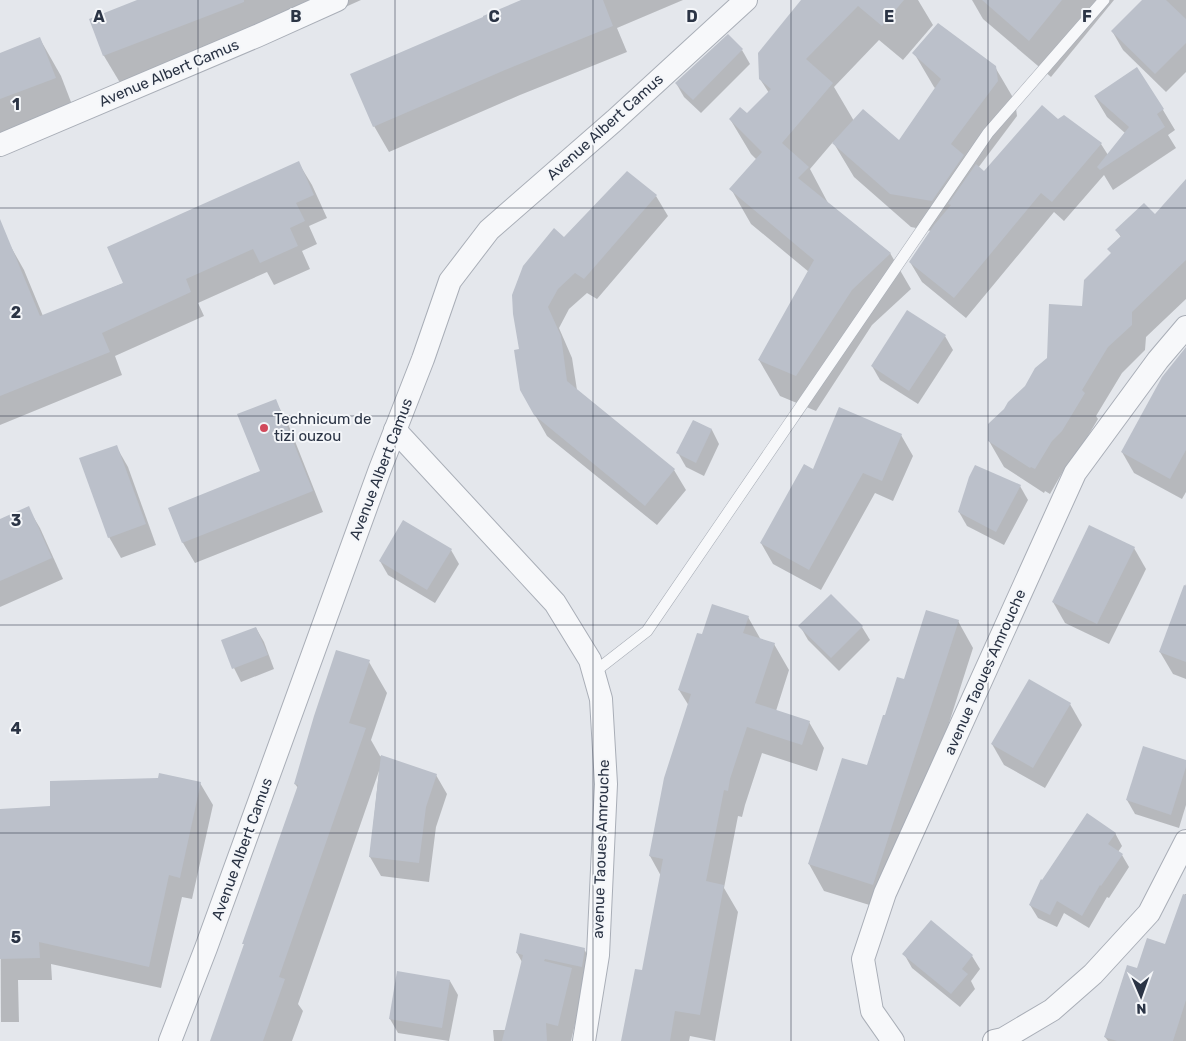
<svg xmlns="http://www.w3.org/2000/svg" width="1186" height="1041" font-family="Rubik,sans-serif">
	<rect width="100%" height="100%" fill="#e4e7ec"/>
	<!-- shadow -->
	<g fill="#0003">
		<path d="M141,0h220l-78,35 -158,56 -21,-35 -13,-37z"/>
		<path d="M524,0h159l-66,28 10,24 -107,43 -131,57 -15,-26 111,-108z"/>
		<path d="M802,0h116l15,25 -30,35 -24,-20 -45,47 20,34 45,21 37,-53 -2,-2 -20,-34 81,14 20,34 2,15 -39,52 7,5 73,-52 43,23 7,11 17,-22 -18,-16 -12,-20 42,-28 26,41 12,20 -7,5 8,13 -63,42 -9,-15 -40,46 -10,-9 -88,106 -44,-36 -12,-20 21,-31 -20,-4 -57,-50 -21,-35 -23,27 18,34 62,50 21,36 -39,36 -56,86 -36,-15 -21,-36 50,-88 -58,-48 -20,-35 26,-29 -6,-6 -21,-35 17,-5 22,-21 -9,-14z"/>
		<path d="M972,0h142l-63,77 -68,-58z"/>
		<path d="M1143,0h43v72l-20,20 -43,-42 -11,-19z"/>
		<path d="M40,39l21,37 15,39 -76,29v-90z"/>
		<path d="M742,50l8,14 -49,49 -17,-16 -8,-14z"/>
		<path d="M298,162l14,23 15,33 -18,8 8,18 -15,7 8,18 -36,16 -7,-13 -69,31 6,13 -89,40 7,19 -122,50v-174l11,-4 13,23 19,46 81,-33z"/>
		<path d="M656,196l12,20 -71,83 -10,-6 -18,16 -10,19 13,30 5,32 97,80 12,20 -29,35 -110,-89 -26,-46v-40l43,-111z"/>
		<path d="M1116,230l70,21v48l-40,38 -1,13 -23,23 -26,43 2,3 -22,37 -10,10 -16,28 -5,-3 -1,2 -40,-26 -15,-26 37,-54 22,-29 35,-51 29,-53 -3,-5 12,-12z"/>
		<path d="M945,336l8,14 -35,54 -38,-24 -8,-14z"/>
		<path d="M1186,367v125l-4,7 -48,-26 -12,-21z"/>
		<path d="M275,401l12,20 36,91 -128,51 -12,-20 -14,-34 93,-37z"/>
		<path d="M694,421l18,9 7,14 -15,32 -18,-9 -8,-14z"/>
		<path d="M901,435l12,21 -20,45 -18,-8 -54,97 -48,-26 -12,-21 53,-73z"/>
		<path d="M116,446l12,21 28,78 -35,13 -12,-21z"/>
		<path d="M1020,486l8,14 -24,45 -37,-19 -8,-14z"/>
		<path d="M28,508l12,20 23,51 -63,28v-87z"/>
		<path d="M1134,548l12,21 -37,75 -44,-21 -12,-21z"/>
		<path d="M451,550l8,14 -24,39 -47,-28 -8,-14z"/>
		<path d="M1186,584v95l-13,-5 -13,-22z"/>
		<path d="M748,617l13,23 13,4 15,26 -13,41 33,11 15,26 -7,23 -55,-18 -17,52 -3,12 -4,-1 -14,72 14,24 -23,129 -25,-5 -1,5h-67l21,-70 18,-95 -11,-20 39,-150 -10,-16 24,-54z"/>
		<path d="M958,621l15,27 -84,263 -65,-20 -15,-27 59,-97 37,-86z"/>
		<path d="M800,626l62,1 8,13 -31,31 -31,-31z"/>
		<path d="M256,628l8,14 10,27 -33,13 -7,-14z"/>
		<path d="M369,662l18,31 -16,47 9,16 56,19 11,19 -11,33 -7,55 -48,-6 -11,-19 9,-86 -81,233 5,7 -11,30h-81l34,-95 -1,-3 54,-155 -3,-4z"/>
		<path d="M1070,704l12,21 -37,63 -41,-23 -12,-21z"/>
		<path d="M1186,761v44l-7,23 -44,-14 -8,-14z"/>
		<path d="M200,783l13,22 -21,94 -10,-2 -21,91 -110,-24 1,16h-34l1,42h-18l-1,-211 52,-4z"/>
		<path d="M1115,833l7,13 -4,6 4,3 7,12 -20,31 -2,-1 -18,31 -25,-15 -7,14 -19,-9 -8,-13z"/>
		<path d="M1185,894h1v147h-78l-3,-4 33,-68 28,-23z"/>
		<path d="M584,949l12,21 -3,17 -12,-2 2,5 -12,51h-77l-1,-11h13l16,-68 -5,-9z"/>
		<path d="M904,954l68,2 8,13 -9,12 4,8 -15,18 -48,-39z"/>
		<path d="M450,981l8,14 -9,46 -51,-8 -8,-14z"/>
	</g>
	<!-- building -->
	<g fill="#bbc0ca">
		<path d="M137,0h107v2l-141,54 -14,-37z"/>
		<path d="M521,0h82l10,26 -108,44 -132,57 -23,-53 133,-57v-1z"/>
		<path d="M801,0h103l-22,26 -24,-20 -52,53 27,24 -51,60 27,24 -11,11 93,75 -39,37 -56,86 -38,-16 56,-100 -85,-71 33,-37 -33,-33 11,-12 7,6 24,-24 -12,-10 -1,-26z"/>
		<path d="M982,0h80l-33,41z"/>
		<path d="M1142,0h24l20,19v24l-31,31 -44,-43z"/>
		<path d="M938,23l58,43 2,15 -47,63 13,11 -32,46 -42,-7 -58,-51 31,-34 36,31 42,-61 -29,-26z"/>
		<path d="M728,34l15,15 -50,51 -18,-17z"/>
		<path d="M40,37l16,41 -56,21v-46z"/>
		<path d="M1137,67l27,42 -7,5 8,13 -65,43 -3,-3 32,-40 -35,-31z"/>
		<path d="M1042,105l16,14 6,-4 38,28 -50,59 -11,-9 -87,105 -45,-36 25,-37 17,-20 -3,-1 28,-40 8,7z"/>
		<path d="M299,161l15,34 -18,8 9,18 -15,7 8,18 -38,17 -7,-14 -67,30 5,13 -89,41 8,19 -110,44v-177l40,97 83,-33 -16,-36z"/>
		<path d="M627,171l30,24 -73,84 -9,-6 -17,16 -10,18 13,29 6,45 108,88 -30,37 -111,-91 -14,-25 -6,-40 5,-1 -6,-35 -1,-19 11,-29 31,-38 10,9z"/>
		<path d="M1186,179v81l-54,52v13l-24,22 -26,43 3,3 -23,38 -10,10 -17,28 -4,-2 -1,1 -42,-27v-17l16,-15 4,-7 17,-16 10,-18 12,-10 2,-54 33,2 2,-26 27,-27 -4,-4 14,-13 -6,-6 29,-27 11,11z"/>
		<path d="M907,310l39,25 -37,56 -38,-25z"/>
		<path d="M1186,347v103l-16,29 -49,-27 41,-75z"/>
		<path d="M276,399l37,92 -131,52 -14,-35 92,-37 -23,-57z"/>
		<path d="M839,407l63,27 -20,47 -19,-8 -54,97 -49,-27 44,-79 9,5z"/>
		<path d="M693,420l19,9 -16,34 -20,-10z"/>
		<path d="M117,445l29,79 -38,14 -29,-80z"/>
		<path d="M975,465l46,20 -25,47 -38,-20 11,-35z"/>
		<path d="M29,506l23,52 -52,23v-62z"/>
		<path d="M403,520l49,29 -25,41 -48,-29z"/>
		<path d="M1089,525l46,22 -38,77 -45,-22z"/>
		<path d="M1184,585l2,1v76l-27,-10z"/>
		<path d="M831,594l32,32 -32,32 -33,-32z"/>
		<path d="M712,604l37,12 -6,17 32,10 -20,60 55,18 -8,24 -55,-18 -17,52 -2,12 -4,-1 -18,91 18,4 -24,130 -25,-4 -5,30h-49l14,-72 7,1 21,-111 -14,-3 15,-78 27,-84 -13,-4 19,-57 5,1z"/>
		<path d="M926,610l33,10 -86,265 -65,-21 34,-106 25,7 16,-50h2l12,-38 7,2z"/>
		<path d="M256,627l12,28 -36,14 -11,-29z"/>
		<path d="M336,650l34,10 -21,63 17,5 -87,249 6,2 -22,62h-53l34,-97h-2l56,-159 -4,-1 20,-68z"/>
		<path d="M1029,679l42,24 -38,65 -42,-24z"/>
		<path d="M1143,746l43,14v7l-15,48 -45,-15z"/>
		<path d="M381,755l56,19 -11,33 -7,56 -50,-6z"/>
		<path d="M159,773l42,9 -21,96 -11,-3 -20,92 -110,-25 1,16 -40,1v-150l50,-3v-25l108,-3z"/>
		<path d="M1087,813l29,20 -8,11 15,10 -22,32 -1,-1 -18,31 -25,-15 -7,14 -21,-10 12,-26 1,1z"/>
		<path d="M1183,894l3,1v105l-13,41h-56l-13,-4 23,-72 10,3 10,-30 18,6z"/>
		<path d="M931,920l42,35 -11,14 6,5 -17,20 -49,-40z"/>
		<path d="M520,933l65,15 -3,19 -37,-8 -1,2 28,7 -14,58 -12,-3 1,18h-45l21,-86 -7,-2z"/>
		<path d="M397,971l53,9 -8,48 -53,-9z"/>
	</g>
	<g fill="none" stroke-linecap="round" stroke-linejoin="round">
		<defs>
			<path id="lane" d="M593,673l54,-42 341,-498 116,-133"/>
			<g id="street">
				<path d="M0,145l257,-109 80,-36"/>
				<path d="M395,430l160,173 35,57 11,39 5,85 -8,171 -14,86"/>
				<path d="M170,1041l36,-93 174,-479 43,-110 27,-78 39,-51 126,-110 131,-120"/>
				<path d="M893,1041l-21,-30 -9,-52 22,-66 190,-420 83,-113 28,-33"/>
				<path d="M994,1041l9,-2 49,-29 41,-36 56,-61 37,-72"/>
			</g>
		</defs>
		<!-- lane casing -->
		<use href="#lane" stroke="#a9aeb7" stroke-width="12"/>
		<!-- street casing -->
		<use href="#street" stroke="#a9aeb7" stroke-width="24"/>
		<!-- lane -->
		<use href="#lane" stroke="#f7f8fa" stroke-width="11"/>
		<!-- street -->
		<use href="#street" stroke="#f7f8fa" stroke-width="22"/>
	</g>
	<!-- grid -->
	<path fill="none" stroke="#2b3445" stroke-width="1" stroke-opacity="0.55" d="M198,0v1041M395,0v1041M593,0v1041M791,0v1041M988,0v1041M0,208h1186M0,416h1186M0,625h1186M0,833h1186"/>
	<!-- markers -->
	<circle fill="#d1495b" stroke="#f4f6f9" stroke-width="2" cx="264" cy="428" r="5"/>
	<g text-anchor="middle" dominant-baseline="central" stroke-width="4" stroke-linejoin="round" paint-order="stroke">
		<!-- street labels -->
		<g font-size="15" fill="#2b3445" stroke="#f4f6f9">
			<text transform="translate(169 73) rotate(-23)">Avenue Albert Camus</text>
			<text transform="translate(605 127) rotate(-42)">Avenue Albert Camus</text>
			<text transform="translate(381 469) rotate(-69)">Avenue Albert Camus</text>
			<text transform="translate(985 672) rotate(-66)">avenue Taoues Amrouche</text>
			<text transform="translate(242 849) rotate(-70)">Avenue Albert Camus</text>
			<text transform="translate(601 849) rotate(-88)">avenue Taoues Amrouche</text>
		</g>
		<!-- poi labels -->
		<g font-size="15" fill="#2b3445" stroke="#f4f6f9" text-anchor="start">
			<text x="274" y="419">Technicum de<tspan x="274" dy="17">tizi ouzou</tspan></text>
		</g>
	</g>
	<g font-size="16" text-anchor="middle" font-weight="bold" fill="#2b3445" stroke="#f4f6f9" stroke-width="4" stroke-linejoin="round" paint-order="stroke">
		<text x="99" y="22">A</text>
		<text x="296" y="22">B</text>
		<text x="494" y="22">C</text>
		<text x="692" y="22">D</text>
		<text x="889" y="22">E</text>
		<text x="1087" y="22">F</text>
		<text x="16" y="110">1</text>
		<text x="16" y="318">2</text>
		<text x="16" y="526">3</text>
		<text x="16" y="734">4</text>
		<text x="16" y="943">5</text>
	</g>
	<!-- north arrow -->
	<g transform="translate(1141 996) rotate(178)" stroke="#f4f6f9" stroke-width="4" paint-order="stroke">
	<path d="M0-4L9 19L0 12L-9 19Z" fill="#2b3445"/>
	<text y="-8" font-size="14" font-weight="bold" text-anchor="middle" fill="#2b3445">N</text>
	</g>
</svg>
